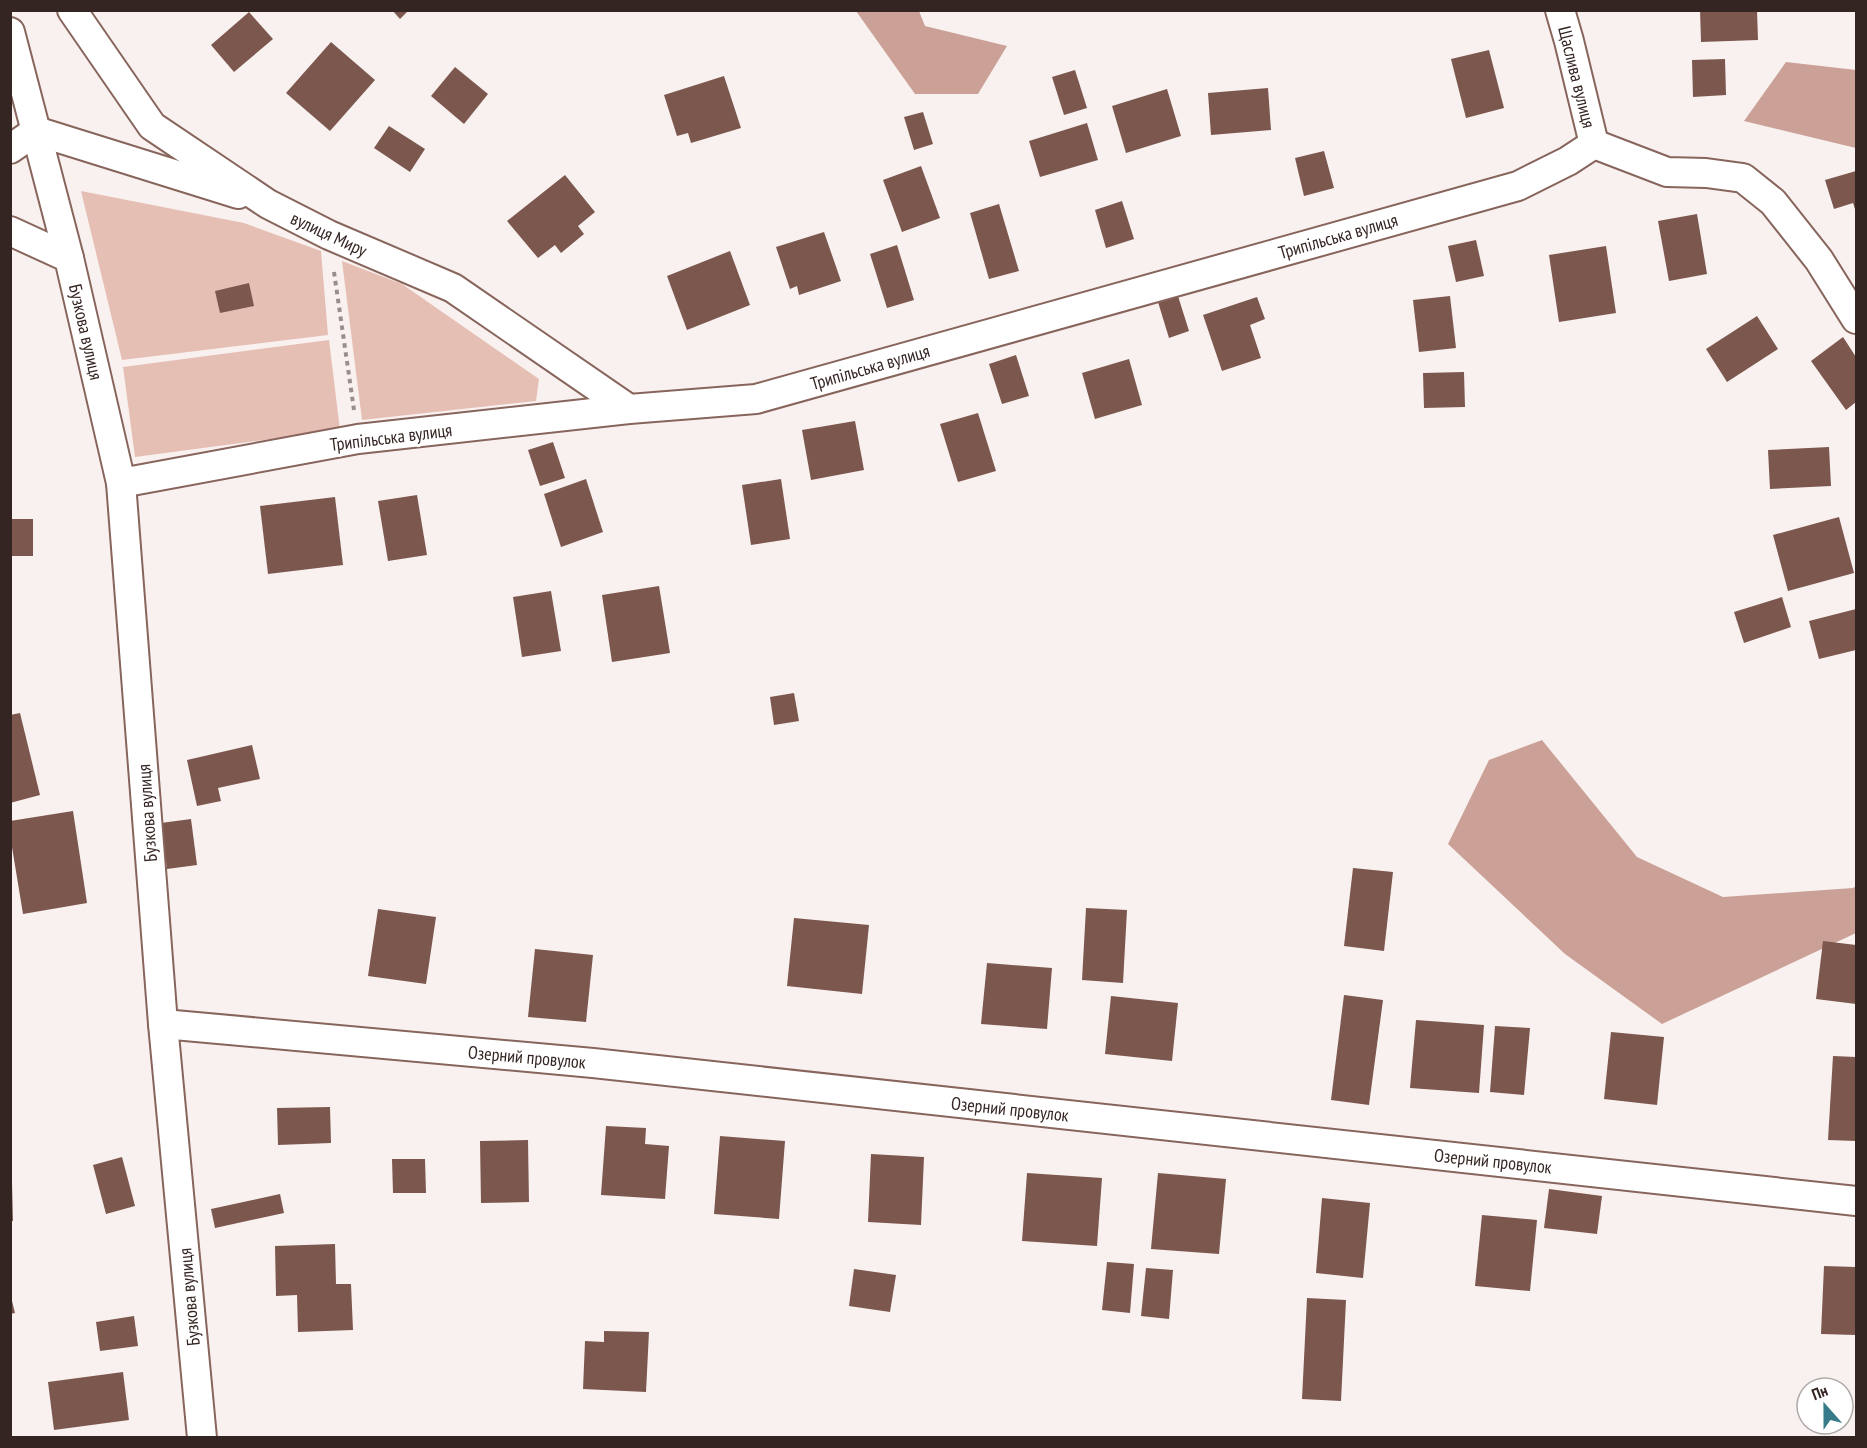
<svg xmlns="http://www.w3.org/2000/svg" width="1867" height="1448" font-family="'PT Sans Narrow',sans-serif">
	<rect width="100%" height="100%" fill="#f9f1ef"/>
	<!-- green -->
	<g fill="#e6bfb4">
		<path d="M81,191l163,32 77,28 7,84 -206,25z"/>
		<path d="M342,261l60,23 137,95 -3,22 -174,19z"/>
		<path d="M329,340l11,90 -205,27 -12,-90z"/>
	</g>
	<!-- forest -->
	<g fill="#cba197">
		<path d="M856,11h63l6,15 82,20 -29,48h-63z"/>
		<path d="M1786,62l70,8v78l-112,-27z"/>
		<path d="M1542,740l95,117 86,40 130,-9 3,-2v47l-194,91 -97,-70 -117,-110 41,-84z"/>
	</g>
	<!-- building -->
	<g fill="#7c574e">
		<path d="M392,10h17l-9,9z"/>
		<path d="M1700,10h57l1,30 -57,2z"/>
		<path d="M249,12l24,27 -39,33 -23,-27z"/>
		<path d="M331,42l44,38 -45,51 -44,-38z"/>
		<path d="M1489,50l15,58 -38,10 -15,-59z"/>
		<path d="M1725,59l1,36 -33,2 -1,-37z"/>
		<path d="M455,67l33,27 -24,30 -33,-28z"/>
		<path d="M1075,70l12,38 -23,7 -12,-38z"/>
		<path d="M724,76l17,52 -50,15 -3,-10 -11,3 -13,-41z"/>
		<path d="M1268,88l3,42 -60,5 -3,-42z"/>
		<path d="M1167,89l14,47 -55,17 -14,-47z"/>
		<path d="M923,112l10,32 -19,6 -10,-33z"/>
		<path d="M1087,123l11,37 -58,17 -11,-36z"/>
		<path d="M389,126l36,23 -15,23 -36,-24z"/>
		<path d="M1324,151l10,37 -30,8 -9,-38z"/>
		<path d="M921,166l19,52 -38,14 -19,-52z"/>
		<path d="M1856,171v41l-3,-9 -19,6 -9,-29z"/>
		<path d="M565,175l30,37 -17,14 6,8 -23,19 -6,-8 -17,13 -31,-37z"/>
		<path d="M1122,201l12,38 -28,9 -11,-38z"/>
		<path d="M999,204l20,67 -30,8 -19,-66z"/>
		<path d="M1697,214l10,60 -38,7 -11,-60z"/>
		<path d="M824,232l17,49 -42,14 -2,-9 -7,3 -14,-42z"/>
		<path d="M1476,240l8,36 -28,6 -8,-36z"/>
		<path d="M897,245l17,55 -27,8 -17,-54z"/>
		<path d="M1606,246l10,67 -57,9 -10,-67z"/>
		<path d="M730,251l20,54 -63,25 -20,-54z"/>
		<path d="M249,283l5,23 -34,7 -5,-22z"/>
		<path d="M1178,296l11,35 -20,7 -11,-36z"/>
		<path d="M1450,296l6,52 -37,4 -6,-52z"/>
		<path d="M1257,297l8,22 -15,6 11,33 -39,13 -19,-56z"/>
		<path d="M1757,316l21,33 -51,33 -21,-33z"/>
		<path d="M1843,337l13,20v45l-10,8 -35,-49z"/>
		<path d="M1016,355l13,41 -27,8 -13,-40z"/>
		<path d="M1129,359l13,46 -47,14 -13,-46z"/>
		<path d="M1464,372l1,35 -41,1 -1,-35z"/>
		<path d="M978,413l18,58 -38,11 -18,-58z"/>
		<path d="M855,421l9,49 -53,10 -9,-50z"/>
		<path d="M553,442l12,36 -25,8 -12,-36z"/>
		<path d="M1829,447l2,39 -61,3 -2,-39z"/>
		<path d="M586,479l17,53 -42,15 -17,-53z"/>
		<path d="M781,479l9,60 -39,6 -9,-60z"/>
		<path d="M417,495l10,60 -39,6 -10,-60z"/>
		<path d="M335,497l8,68 -75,9 -8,-68z"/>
		<path d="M1839,517l15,56 -66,18 -15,-56z"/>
		<rect x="10" y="519" width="23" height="37"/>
		<path d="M659,586l11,67 -58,9 -10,-67z"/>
		<path d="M551,591l10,60 -39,6 -9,-60z"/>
		<path d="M1782,597l9,30 -47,16 -10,-31z"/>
		<path d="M1856,609v41l-37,9 -10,-38z"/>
		<path d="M794,693l5,28 -25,4 -4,-28z"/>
		<path d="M20,713l20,82 -30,8v-88z"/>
		<path d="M252,745l8,34 -42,9 3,13 -24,5 -10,-46z"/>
		<path d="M73,811l14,92 -64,11 -13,-79v-14z"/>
		<path d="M191,819l6,46 -30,4 -6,-46z"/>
		<path d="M1353,868l40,4 -9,79 -40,-5z"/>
		<path d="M1086,908l41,2 -4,73 -41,-3z"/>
		<path d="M378,909l58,8 -10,67 -58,-8z"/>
		<path d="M794,918l75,7 -7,69 -75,-8z"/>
		<path d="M1823,941l33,4v59l-40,-5z"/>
		<path d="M535,949l58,6 -7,67 -58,-5z"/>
		<path d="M987,963l65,5 -5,61 -66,-5z"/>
		<path d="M1344,995l39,5 -14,105 -38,-5z"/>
		<path d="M1111,996l67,7 -6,58 -67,-7z"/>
		<path d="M1416,1020l68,5 -5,68 -69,-5z"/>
		<path d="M1495,1026l35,2 -6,67 -34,-3z"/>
		<path d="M1611,1032l53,5 -7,68 -53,-6z"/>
		<path d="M1833,1056l23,1v84l-28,-1z"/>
		<path d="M330,1107l1,36 -53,2 -1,-37z"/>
		<path d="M606,1126l40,2 -1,16 24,2 -4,53 -64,-4z"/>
		<path d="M720,1136l65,5 -6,78 -65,-5z"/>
		<path d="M528,1140l1,62 -48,1 -1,-62z"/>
		<path d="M871,1154l53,3 -3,68 -53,-3z"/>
		<path d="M122,1157l13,49 -29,8 -13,-49z"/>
		<path d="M392,1159h33l1,34h-33z"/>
		<path d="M1027,1173l75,5 -5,68 -75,-5z"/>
		<path d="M1158,1173l68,6 -7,75 -68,-5z"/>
		<path d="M10,1183h2l1,38h-3z"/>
		<path d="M1549,1189l53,7 -5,38 -53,-6z"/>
		<path d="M280,1194l4,19 -69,15 -4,-19z"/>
		<path d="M1322,1198l48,5 -7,75 -47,-5z"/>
		<path d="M1482,1215l55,5 -7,71 -55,-5z"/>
		<path d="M335,1244l1,40h15l2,46 -55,2 -1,-37 -21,1 -1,-50z"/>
		<path d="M1107,1262l27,2 -4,49 -28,-3z"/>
		<path d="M1824,1266l32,1v68l-35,-1z"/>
		<path d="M1146,1268l27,2 -4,49 -28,-3z"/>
		<path d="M854,1269l42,6 -6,37 -41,-6z"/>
		<path d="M10,1293l5,20 -5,1z"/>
		<path d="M1307,1298l39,2 -5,101 -39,-2z"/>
		<path d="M134,1316l4,30 -38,5 -4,-29z"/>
		<path d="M604,1331l45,1 -3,60 -63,-3 2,-48 19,1z"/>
		<path d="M123,1372l6,48 -75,10 -6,-48z"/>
	</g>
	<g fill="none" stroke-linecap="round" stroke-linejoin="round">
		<defs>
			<g id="street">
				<path d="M72,10l80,116 116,78 61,31 124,53 176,121"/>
				<path d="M1560,10l9,31 25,103"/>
				<path d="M10,32l59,226"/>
				<path d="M1594,144l73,28 39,1 37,5 30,24 46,58 37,59"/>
				<path d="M10,149l26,-18 202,63"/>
				<path d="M10,231l59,27 52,225 42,541 39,414"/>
				<path d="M121,483l237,-44 271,-30 127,-10 762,-213 50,-25 26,-17"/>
				<path d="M163,1024l430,39 1263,138"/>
			</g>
		</defs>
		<!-- street casing -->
		<use href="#street" stroke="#87655c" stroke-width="32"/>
		<!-- path -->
		<path stroke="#9a8e8c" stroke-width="4" stroke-dasharray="4.5 4.5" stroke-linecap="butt" d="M334,272l20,138"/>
		<!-- street -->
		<use href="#street" stroke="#fff" stroke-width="28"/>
	</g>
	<g text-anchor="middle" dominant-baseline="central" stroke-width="6" stroke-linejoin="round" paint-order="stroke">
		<!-- street labels -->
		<g font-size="18" fill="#342522" stroke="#fff">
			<text transform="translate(1577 77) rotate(76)">Щаслива вулиця</text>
			<text transform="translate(329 234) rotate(25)">вулиця Миру</text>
			<text transform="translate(1338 236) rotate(-16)">Трипільська вулиця</text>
			<text transform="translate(86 332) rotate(77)">Бузкова вулиця</text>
			<text transform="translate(870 367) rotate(-16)">Трипільська вулиця</text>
			<text transform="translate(391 437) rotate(-7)">Трипільська вулиця</text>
			<text transform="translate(147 813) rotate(-94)">Бузкова вулиця</text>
			<text transform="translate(527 1057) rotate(5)">Озерний провулок</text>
			<text transform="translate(1010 1109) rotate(6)">Озерний провулок</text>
			<text transform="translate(1493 1161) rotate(6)">Озерний провулок</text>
			<text transform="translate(189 1297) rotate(-95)">Бузкова вулиця</text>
		</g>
	</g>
	<!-- border -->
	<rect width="1867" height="1448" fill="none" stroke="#342522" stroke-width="24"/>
	<!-- north arrow -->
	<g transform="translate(1825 1406) rotate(339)"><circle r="28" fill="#ffffff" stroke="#aea8a7" stroke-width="1.5"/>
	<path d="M0-4.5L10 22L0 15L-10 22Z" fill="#377b8a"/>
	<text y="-9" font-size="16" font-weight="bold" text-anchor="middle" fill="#342522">Пн</text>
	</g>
</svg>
